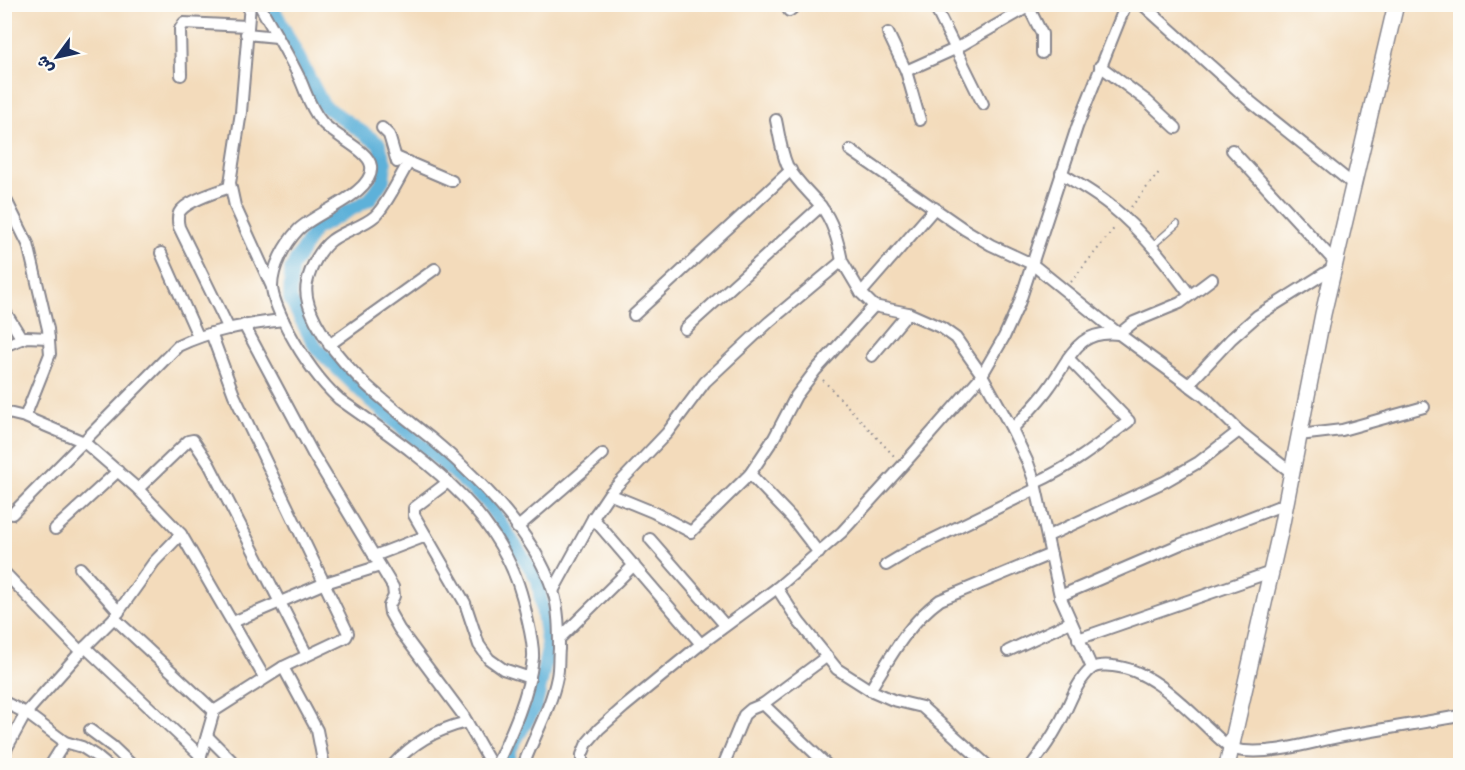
<svg xmlns="http://www.w3.org/2000/svg" width="1465" height="770" font-family="'Shantell Sans','Playpen Sans Arabic',sans-serif">
	<rect width="100%" height="100%" fill="#fdfcf7"/>
	<filter id="ink" filterUnits="userSpaceOnUse"><feTurbulence type="fractalNoise" baseFrequency=".0167" numOctaves="2"/><feDisplacementMap in="SourceGraphic" scale="12" xChannelSelector="R" yChannelSelector="G"/><feConvolveMatrix kernelMatrix="1 2 1 2 8 2 1 2 1" color-interpolation-filters="sRGB"/></filter>
	<filter id="wash" filterUnits="userSpaceOnUse"><feTurbulence type="fractalNoise" baseFrequency=".008" numOctaves="4" result="noise"/><feDisplacementMap in="SourceGraphic" scale="24" xChannelSelector="R" yChannelSelector="G"/><feGaussianBlur stdDeviation="1.35" result="paint"/><feColorMatrix in="noise" values="0 0 0 0 0 0 0 0 0 0 0 0 0 0 0 0 0 1.4 0 .05"/><feComposite in="paint" operator="in"/></filter>
	<g filter="url(#wash)">
		<rect width="100%" height="100%" fill="#f3dbbb"/>
		<g fill="none" stroke-linecap="round" stroke-linejoin="round">
			<!-- canal -->
			<path stroke="#5db1d9" stroke-width="14" d="M271,4l52,101 56,39 6,19 -2,17 -13,19 -56,31 -23,39 -1,30 26,49 54,52 117,102 51,78 10,69 -12,57 -27,45 -2,15"/>
		</g>
	</g>
	<g filter="url(#ink)">
		<g fill="none" stroke-linecap="round" stroke-linejoin="round">
			<defs>
				<path id="lane" d="M1152,246l25,-22"/>
				<g id="street">
					<path d="M250,4l-9,108 -11,71 5,23 37,81"/>
					<path d="M259,4c13,24 28,48 40,73 7,15 11,31 22,44 12,15 48,29 50,45 4,27 -57,47 -73,64 -13,14 -26,37 -26,57 1,14 10,31 16,43 14,26 29,49 51,69 80,57 167,111 187,214 3,14 8,31 7,45 -4,37 -21,74 -37,108"/>
					<path d="M1027,4l15,30v19"/>
					<path d="M1142,4l110,99 102,82"/>
					<path d="M934,5l49,99"/>
					<path d="M789,11l9,-7"/>
					<path d="M888,33l18,38 14,49"/>
					<path d="M246,34l31,3"/>
					<path d="M1100,66l47,35 29,27"/>
					<path d="M906,71l49,-22 73,-42"/>
					<path d="M181,75l-1,-46 4,-6 63,3"/>
					<path d="M776,120c3,14 5,31 11,45 8,15 22,27 33,40 13,16 18,36 22,56"/>
					<path d="M382,128l7,7 8,27"/>
					<path d="M850,150l114,79 27,16 41,19 87,70 86,63 34,34 53,42"/>
					<path d="M1232,150l103,112"/>
					<path d="M396,157l56,24"/>
					<path d="M409,162c-9,14 -22,43 -34,54 -13,11 -29,14 -43,24 -12,9 -22,28 -25,43 -3,13 3,27 9,39 26,50 74,83 117,118 45,38 102,94 120,151 6,19 6,39 6,58 -1,9 0,19 -2,28 -6,31 -23,59 -34,89"/>
					<path d="M1061,173c17,11 36,21 51,34 31,25 55,57 78,88"/>
					<path d="M4,196l24,48 20,85 2,25 -25,63"/>
					<path d="M161,253l37,83"/>
					<path d="M861,293l74,-85"/>
					<path d="M874,306l34,7 34,15 14,10 26,37 30,54 16,34 7,20 25,113 32,72"/>
					<path d="M4,310l18,29"/>
					<path d="M634,315l157,-145"/>
					<path d="M244,325l69,129 80,133 1,9 -5,10 1,7 9,16 64,86 29,51"/>
					<path d="M229,329l-50,-102c-1,-4 -2,-9 0,-14 6,-12 38,-21 51,-26"/>
					<path d="M685,329l136,-123"/>
					<path d="M329,345l106,-76"/>
					<path d="M4,346l22,-9 23,1"/>
					<path d="M872,356l36,-43"/>
					<path d="M1188,385l43,-46 26,-23 76,-48"/>
					<path d="M4,412l21,5 59,25 54,47 43,45 83,143"/>
					<path d="M1012,429c13,-13 27,-27 38,-43 21,-29 27,-57 69,-52l15,-12 46,-19 32,-24"/>
					<path d="M1299,435l43,-5 82,-23"/>
					<path d="M750,474l41,43 28,36"/>
					<path d="M448,482l-34,26v7l51,88 14,42 10,14 14,10 27,9"/>
					<path d="M1035,483c37,-17 62,-37 94,-62l-61,-63"/>
					<path d="M138,489l50,-48 5,-1 16,24 98,191"/>
					<path d="M12,514l166,-168c33,-16 69,-22 105,-26"/>
					<path d="M593,518l108,126"/>
					<path d="M517,528l86,-74"/>
					<path d="M55,529l63,-58"/>
					<path d="M1048,536l118,-55 33,-19 40,-31"/>
					<path d="M650,539l75,86"/>
					<path d="M374,556l52,-20"/>
					<path d="M886,565l25,-15 125,-61"/>
					<path d="M80,568l39,44"/>
					<path d="M4,572l77,80"/>
					<path d="M777,588l22,34 38,47 33,21 23,10 29,7 66,59"/>
					<path d="M553,591l40,-73 16,-24 58,-61 38,-51 64,-60 73,-61 19,32 13,13 -59,65 -19,25 -22,42 -24,36 -59,58 -38,-20 -44,-18"/>
					<path d="M1060,596l121,-52 104,-40"/>
					<path d="M114,618l100,93"/>
					<path d="M233,622l92,-39 55,-17"/>
					<path d="M559,639l75,-74"/>
					<path d="M1078,639l193,-67"/>
					<path d="M85,647l116,109"/>
					<path d="M1008,651l62,-29"/>
					<path d="M283,667l34,63 7,36"/>
					<path d="M870,690c20,-32 38,-67 70,-90l111,-46"/>
					<path d="M4,702l22,11 39,29 17,5 14,9 12,10"/>
					<path d="M763,704l65,62"/>
					<path d="M90,730l23,17 20,19"/>
					<path d="M207,736l30,30"/>
					<path d="M4,753l22,-40 59,-66 29,-29 40,-56 27,-28"/>
					<path d="M50,766l15,-24"/>
					<path d="M195,766l6,-10 13,-45 69,-44 57,-27 6,-3 2,-4 -114,-238 -23,-62"/>
					<path d="M392,766c19,-22 46,-37 75,-44"/>
					<path d="M582,766v-11l5,-12 12,-14 25,-22 77,-63 76,-56 65,-56 61,-67 79,-90 22,-38 15,-33 58,-177 49,-123"/>
					<path d="M723,766l21,-51 7,-6 12,-5 63,-47"/>
					<path d="M1031,766c10,-13 20,-27 28,-42 10,-17 16,-41 32,-55 5,-4 16,-4 22,-3 37,3 69,38 94,61 12,11 21,23 37,24 33,3 67,-9 99,-15 39,-7 78,-13 117,-20"/>
				</g>
				<path id="secondary" d="M1227,766l54,-238 42,-214 73,-310"/>
			</defs>
			<!-- lane casing -->
			<use href="#lane" stroke="#87858c" stroke-width="8"/>
			<!-- street casing -->
			<use href="#street" stroke="#87858c" stroke-width="14"/>
			<!-- secondary casing -->
			<use href="#secondary" stroke="#87858c" stroke-width="18"/>
			<!-- path -->
			<g stroke="#87858c" stroke-width="2" stroke-dasharray="1.5 4.5" stroke-linecap="butt">
				<path d="M1131,207l30,-37"/>
				<path d="M1071,282l45,-56"/>
				<path d="M823,380l72,77"/>
			</g>
			<!-- lane -->
			<use href="#lane" stroke="#fff" stroke-width="5"/>
			<!-- street -->
			<use href="#street" stroke="#fff" stroke-width="10"/>
			<!-- secondary -->
			<use href="#secondary" stroke="#fff" stroke-width="15"/>
		</g>
	</g>
	<!-- margin -->
	<rect width="1465" height="770" fill="none" stroke="#fdfcf7" stroke-width="24"/>
	<!-- north arrow -->
	<g transform="translate(57 57) rotate(237)" stroke="#fdfcf7" stroke-width="4.5" paint-order="stroke">
	<path d="M0-4.5L10 22L0 15L-10 22Z" fill="#1b2f5e"/>
	<text y="-9" font-size="16" font-weight="bold" text-anchor="middle" fill="#1b2f5e">ش</text>
	</g>
</svg>
